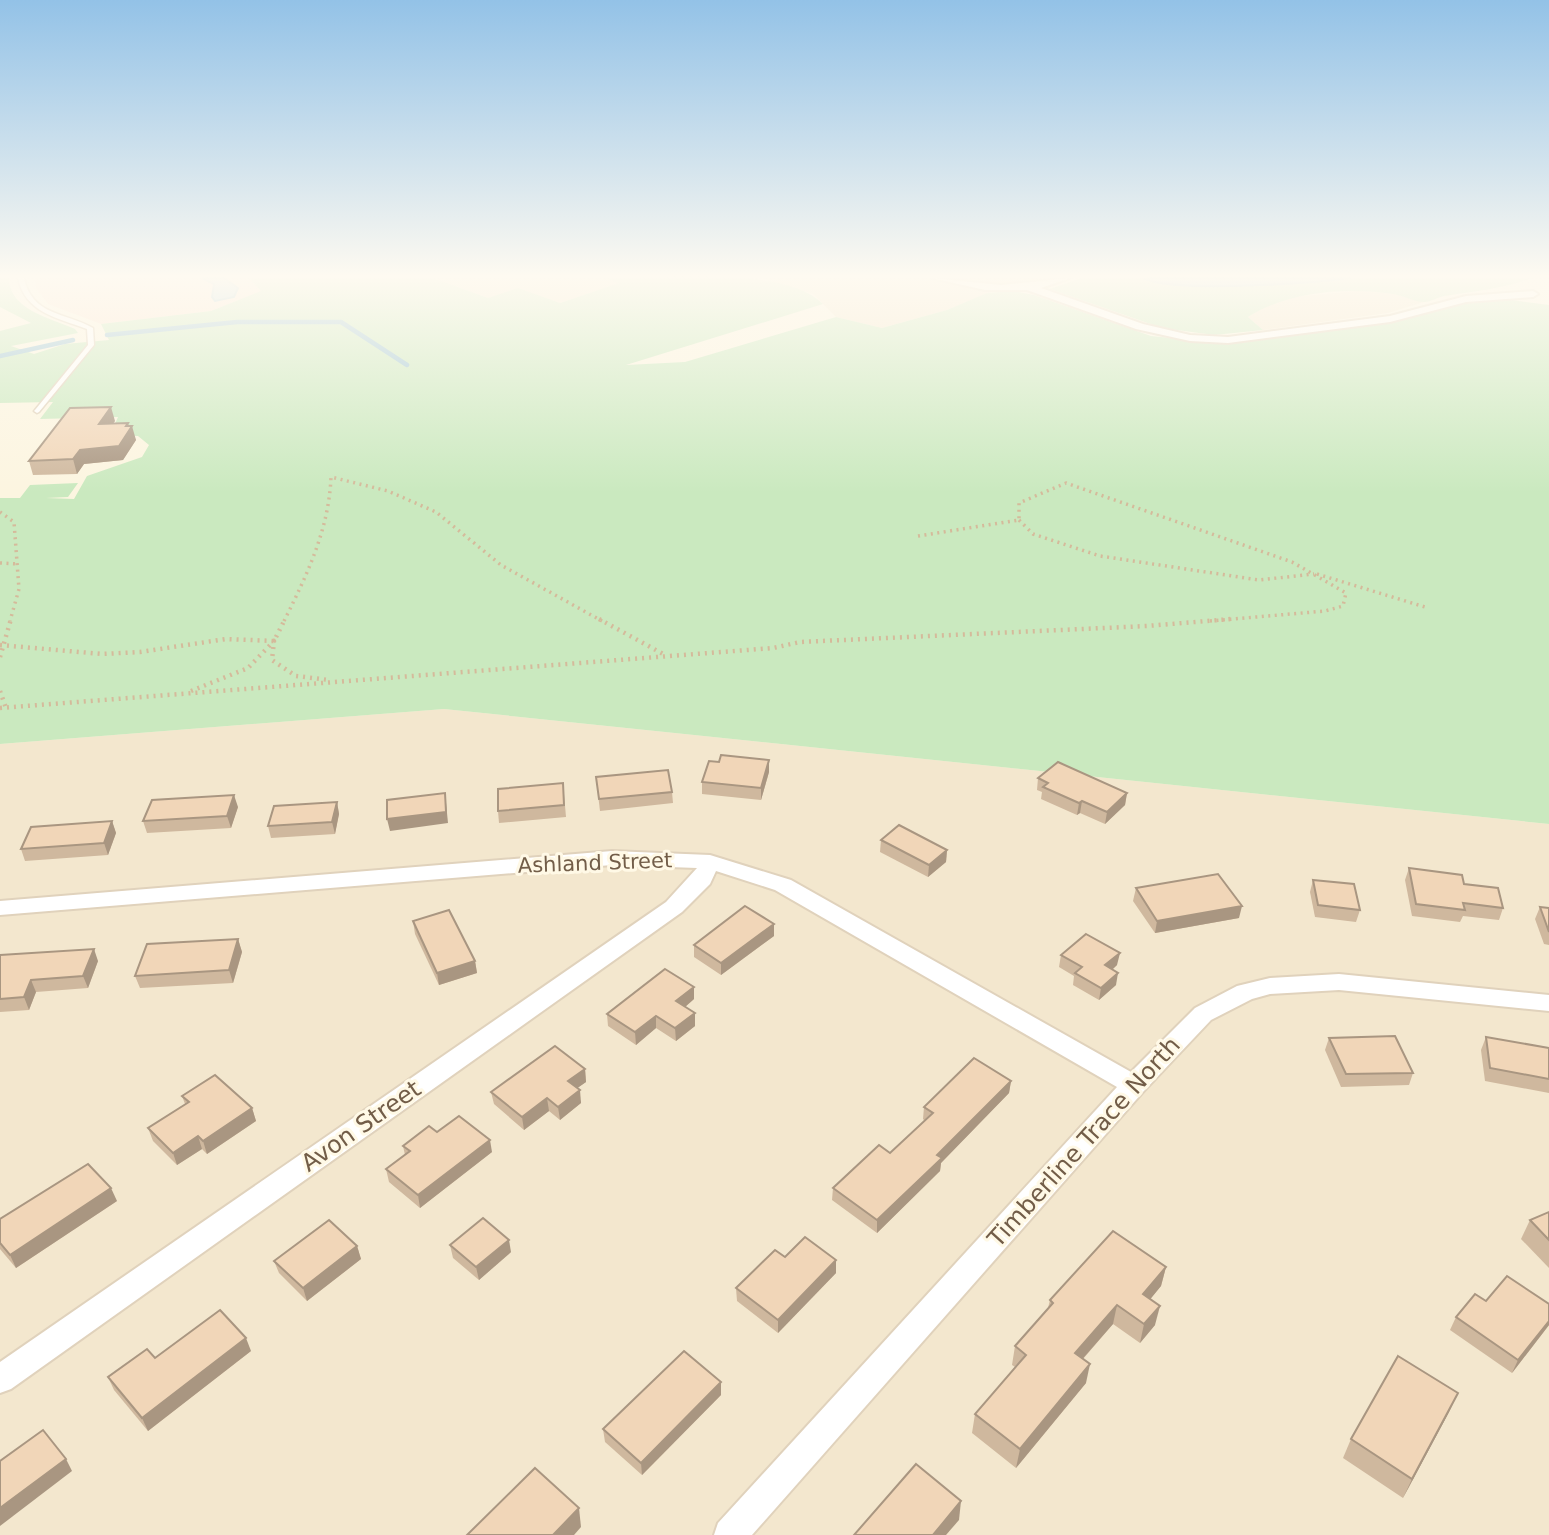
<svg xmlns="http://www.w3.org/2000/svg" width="1549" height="1535" font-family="'DejaVu Sans',sans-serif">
	<rect width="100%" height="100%" fill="#fcf5e0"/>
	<!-- residential -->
	<g fill="#f3e7ce">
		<path d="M433,278h171l16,5 -60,20 -42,-14 -30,9z"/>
		<path d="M760,278h284l-31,5 -66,27 -65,18 -46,-11 -23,-23z"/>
		<path d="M1358,291l37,3 29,8 -36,11 -125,17 -15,-13 19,-12 24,-8z"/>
		<path d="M444,709l1105,115v711h-1549v-791z"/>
	</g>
	<!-- commercial -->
	<path fill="#fce5d3" d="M35,278h214l13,13 -51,20 -110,13 -53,-20 -12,-16z"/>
	<!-- green -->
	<g fill="#cae9bf">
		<path d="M0,278h9c0,32 42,40 66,51l3,4 -67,13 23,8 31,-10 44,-4 -8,-16 110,-13 50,-20 -12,-13h184l55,20 30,-10 42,15 59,-20 -15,-5c55,0 181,-13 219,26l-197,61 59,-3 151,-45 46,11 65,-18 40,-17 26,-2 21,4 117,41 80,8 169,-23 67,-19 37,-3 45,6v519l-1105,-115 -444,35v-246h20l10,-13 48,-2 -10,14 -22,1 28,1 13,-23 55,-19 7,-12 -11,-9 -28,-1 8,-18 -78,2 13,-17 -53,1v-72l31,-8 -31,-16z"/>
		<path d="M1081,278h451c-30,11 -56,13 -87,18 -7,1 -14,6 -21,6 -10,0 -21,-7 -31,-8 -47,-7 -104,-3 -145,23l15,13 -49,5 -52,-7 -112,-39z"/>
	</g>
	<!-- water -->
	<g fill="#b5d7e5" stroke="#9bc5d6" stroke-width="2">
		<path d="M202,278h22l14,10 -4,9 -19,4 -3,-4 2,-13z"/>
		<path d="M1148,278h203c-42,5 -169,15 -206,1z"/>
	</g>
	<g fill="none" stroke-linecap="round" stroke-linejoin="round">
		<!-- stream -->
		<g stroke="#9bc5d6" stroke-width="4.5">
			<path d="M107,335l130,-13h104l66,43"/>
			<path d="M0,356l73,-16"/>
		</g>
		<defs>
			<path id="service" d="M18,278h6c8,38 41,34 69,50l1,17 -55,67 -2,1 -3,-2 1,-1 53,-65 -1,-16c-29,-11 -62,-16 -69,-51z"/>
			<g id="minor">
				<path d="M932,278l69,7 69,-7 -29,10 102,36 47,11 38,2 162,-21 76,-20 67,-5 5,3 -5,3 -67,5 -76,20 -162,21 -38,-2 -54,-12 -109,-39h-42z"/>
				<path d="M612,851l98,4 81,25 340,192 64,-64 42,-22 33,-8 69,-4 210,21v16l-210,-21 -69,4 -18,5 -41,21 -68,72 -391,443h-38l4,-12 399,-436 -342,-197 -59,-19 -6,13 -28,28 -671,477 -11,4v-31l666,-460 31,-34 -85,-3 -612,50v-14z"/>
			</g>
		</defs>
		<!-- service casing -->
		<use href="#service" stroke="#e0d2bc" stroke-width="3"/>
		<!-- minor casing -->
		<use href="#minor" stroke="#e0d2bc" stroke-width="4"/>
		<!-- path-far1 -->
		<g stroke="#d5ba9b" stroke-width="3.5" stroke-dasharray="2 4.5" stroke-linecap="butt">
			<path d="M0,512l14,10 5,67 -9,32"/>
			<path d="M1019,520l14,14 67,22 159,24 55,-6"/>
			<path d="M918,536l101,-16v-17l47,-20 226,79 54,31 -3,13 -18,5 -115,10"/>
			<path d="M0,563l18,1"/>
			<path d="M1317,574l108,33"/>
			<path d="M284,621c23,-46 45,-92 47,-144l57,14 48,21 65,53 101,56"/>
		</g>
		<!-- path -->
		<g stroke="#d5ba9b" stroke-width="4.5" stroke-dasharray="2 5" stroke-linecap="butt">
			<path d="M599,619l66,36"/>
			<path d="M0,645l102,9 38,-2 86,-13 48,2 11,-22"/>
			<path d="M0,657l11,-38"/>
			<path d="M0,691l6,17"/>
			<path d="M191,691l57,-23 26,-27 -2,19 24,16 33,4"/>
			<path d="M0,708l773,-60 27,-6 347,-16 84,-7"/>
		</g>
		<!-- service -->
		<use href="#service" fill="#fff" fill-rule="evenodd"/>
		<!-- minor -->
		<use href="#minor" fill="#fff" fill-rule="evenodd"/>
	</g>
	<!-- wall -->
	<g fill="#cfb89e">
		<path d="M115,421l-2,2 16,3 7,14 -13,20 -39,4 -7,10 -44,1 -4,-14z"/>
		<path d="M769,760v12l-8,28 -59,-6v-12l17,-20z"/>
		<path d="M596,777l76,15 1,11 -73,8z"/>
		<path d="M1038,778l89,15 -2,12 -20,19 -25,-11 -3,2 -36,-16 1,-7 -5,-2z"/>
		<path d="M563,783l3,34 -67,6 -1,-12z"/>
		<path d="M337,802l2,12 -4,20 -64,4 -3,-12z"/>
		<path d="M238,807l-7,21 -84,5 -4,-12z"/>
		<path d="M112,821l4,12 -8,22 -83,6 -4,-12z"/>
		<path d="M881,840l66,10 -1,12 -18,15 -48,-25z"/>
		<path d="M1409,868l55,16 39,24 -4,12 -36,-4 -3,6 -48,-6 -7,-36z"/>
		<path d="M1313,880l47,30 -4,12 -41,-5 -5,-25z"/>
		<path d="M1136,888l103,30 -84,15 -22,-32z"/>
		<path d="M1540,907l9,1v37l-5,-1 -9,-25z"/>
		<path d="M413,921l62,40 2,12 -38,12 -24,-51z"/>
		<path d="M774,936l-53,39 -27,-18v-12z"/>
		<path d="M238,939l4,13 -9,31 -93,5 -5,-12z"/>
		<path d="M0,955l98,6 -10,27 -52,4 -7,18 -29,2z"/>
		<path d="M1061,955l56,10 -4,4 3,16 -17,15 -26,-15 1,-9 -15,-9z"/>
		<path d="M694,999l-9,8 10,6v13l-19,15 -20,-13 -20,17 -28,-19 -1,-12z"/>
		<path d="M1486,1037l63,11v45l-64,-12 -4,-31z"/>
		<path d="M1329,1038l84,35 -4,12 -68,2 -16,-37z"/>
		<path d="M585,1069l1,13 -9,6 4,15 -21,17 -11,-9 -25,19 -30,-26 -3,-12z"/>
		<path d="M1011,1081l-2,12 -68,70 -1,8 -63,62 -45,-33 1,-12 57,-35 35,-32 -2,-2 1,-12z"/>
		<path d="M182,1096l70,12 4,13 -49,33 -5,-5 -25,16 -24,-24 -5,-13 37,-24z"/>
		<path d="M437,1132l55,20 -72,56 -31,-26 -3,-13 19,-14 -2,-9z"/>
		<path d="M117,1201l-101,67 -16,-19v-30z"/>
		<path d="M1549,1212v56l-28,-29 9,-19z"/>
		<path d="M450,1245l61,7 -32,28 -26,-22z"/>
		<path d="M357,1246l4,13 -54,42 -28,-28 -5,-12z"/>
		<path d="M785,1257l51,3v13l-58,60 -41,-32 -1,-13z"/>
		<path d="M1166,1267l-5,19 -11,13 5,26 -15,18 -27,-19 -30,35 3,24 -70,85 -44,-35 3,-19 40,-47 -3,-2 3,-19 33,-38 2,-8z"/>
		<path d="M1486,1301l63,3v21l-37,48 -62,-43 6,-13z"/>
		<path d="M251,1351l-103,80 -34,-41 -6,-13 47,-19z"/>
		<path d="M721,1382v13l-79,80 -37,-33 -2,-13z"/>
		<path d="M1449,1412l-46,86 -60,-40 8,-19z"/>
	</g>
	<!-- shaded-wall -->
	<g fill="#a99681">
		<path d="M111,407l4,14 -12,17 -4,-14z"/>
		<path d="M128,423l2,7 2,-4 4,14 -13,20 -39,4 -7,10 -4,-15 7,-9 46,-24z"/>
		<path d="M769,760v12l-8,28v-12z"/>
		<path d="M445,793l3,30 -58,8 -3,-12z"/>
		<path d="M1127,793l-2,12 -20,19 2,-12z"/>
		<path d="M234,795l4,12 -7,21 -4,-12z"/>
		<path d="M1082,801l-2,12 -3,2 2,-12z"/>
		<path d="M337,802l2,12 -4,20 -3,-12z"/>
		<path d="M112,821l4,12 -8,22 -4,-12z"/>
		<path d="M947,850l-1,12 -18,15 1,-12z"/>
		<path d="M1242,906l-3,12 -84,15 2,-12z"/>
		<path d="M774,924v12l-53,39v-12z"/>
		<path d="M238,939l4,13 -9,31 -4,-13z"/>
		<path d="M94,949l4,12 -10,27 -5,-12z"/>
		<path d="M1120,953l-3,12 -14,13 2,-13z"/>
		<path d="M475,961l2,12 -38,12 -2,-12z"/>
		<path d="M1118,973l-2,12 -17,15 2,-12z"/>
		<path d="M31,980l5,12 -7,18 -5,-13z"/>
		<path d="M694,987v12l-17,15 -1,-13z"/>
		<path d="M695,1013v13l-19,15 -1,-13z"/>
		<path d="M656,1016v12l-20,17 -1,-13z"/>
		<path d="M585,1069l1,13 -17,12 -1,-13z"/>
		<path d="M1011,1081l-2,12 -68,70 -1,8 -63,62v-13l60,-65z"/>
		<path d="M580,1090l1,13 -21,17 -2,-13z"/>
		<path d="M547,1098l2,13 -25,19 -2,-13z"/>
		<path d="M252,1108l4,13 -49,33 -4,-13z"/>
		<path d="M198,1136l4,13 -25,16 -4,-12z"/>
		<path d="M490,1140l2,12 -72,56 -2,-13z"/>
		<path d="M111,1188l6,13 -101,67 -6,-13z"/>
		<path d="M509,1240l2,12 -32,28 -3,-13z"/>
		<path d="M357,1246l4,13 -54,42 -4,-13z"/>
		<path d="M836,1260v13l-58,60v-13z"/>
		<path d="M1166,1267l-5,19 -22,27 4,-19z"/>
		<path d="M1117,1305l-4,19 -42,48 4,-19z"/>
		<path d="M1160,1306l-5,19 -15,18 4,-19z"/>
		<path d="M1549,1321v4l-37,48 6,-13z"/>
		<path d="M246,1338l5,13 -103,80 -6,-13z"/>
		<path d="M1090,1364l-4,19 -70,85 4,-19z"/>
		<path d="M721,1382v13l-79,80 -1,-12z"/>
		<path d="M1458,1393l-9,19 -46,86 9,-19z"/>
		<path d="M66,1459l6,12 -72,55v-18z"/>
		<path d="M961,1501l-2,19 -13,15h-13z"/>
		<path d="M579,1508l2,19 -7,8h-21z"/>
	</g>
	<!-- building -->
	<g fill="#f1d6b8" stroke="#a99681" stroke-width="2">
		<path d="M111,407l-12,17 29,-1 -2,3h6l-13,20 -39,4 -7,9 -44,2 41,-53z"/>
		<path d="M721,755l48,5 -8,28 -59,-6 7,-21 10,1z"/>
		<path d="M1058,762l69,31 -20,19 -25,-11 -3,2 -36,-16 5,-4 -10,-5z"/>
		<path d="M668,770l4,22 -73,7 -3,-22z"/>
		<path d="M563,783l1,22 -66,6v-22z"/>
		<path d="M445,793l1,19 -59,7v-19z"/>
		<path d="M234,795l-7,21 -84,5 9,-21z"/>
		<path d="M337,802l-5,20 -64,4 6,-20z"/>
		<path d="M112,821l-8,22 -83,6 10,-22z"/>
		<path d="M899,825l48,25 -18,15 -48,-25z"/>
		<path d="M1409,868l53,7 2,9 34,4 5,20 -40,-5 2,7 -49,-6z"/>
		<path d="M1218,874l24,32 -85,15 -21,-33z"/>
		<path d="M1313,880l41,4 6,26 -42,-5z"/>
		<path d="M745,906l29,18 -53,39 -27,-18z"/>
		<path d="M1540,907l9,1v24z"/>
		<path d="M449,910l26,51 -38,12 -24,-52z"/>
		<path d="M1086,934l34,19 -15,12 13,8 -17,15 -26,-15 7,-6 -21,-12z"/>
		<path d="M238,939l-9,31 -94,6 12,-32z"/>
		<path d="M94,949l-11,27 -52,4 -7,17 -24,2v-44z"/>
		<path d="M665,969l29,18 -18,14 19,12 -20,15 -19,-12 -21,16 -28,-18z"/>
		<path d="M1395,1036l18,37 -67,1 -17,-36z"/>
		<path d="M1486,1037l63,11v31l-59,-11z"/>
		<path d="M555,1046l30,23 -17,12 12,9 -22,17 -11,-9 -25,19 -31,-25z"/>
		<path d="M974,1058l37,23 -74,74 5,3 -65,62 -44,-32 46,-43 11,8 43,-40 -9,-6z"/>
		<path d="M215,1075l37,33 -49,33 -5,-5 -25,17 -25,-25 41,-26 -7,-6z"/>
		<path d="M459,1116l31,24 -72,55 -32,-26 24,-18 -7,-5 26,-20 8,6z"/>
		<path d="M88,1164l23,24 -101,67 -10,-12v-24z"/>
		<path d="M1549,1212v28l-19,-20z"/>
		<path d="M483,1218l26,22 -33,27 -26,-22z"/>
		<path d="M329,1220l28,26 -54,42 -29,-27z"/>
		<path d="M1113,1231l53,36 -23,27 17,12 -16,18 -27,-19 -42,48 15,11 -70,85 -45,-35 51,-59 -11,-9 38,-43 -3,-3z"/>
		<path d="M805,1237l31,23 -58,60 -42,-32 39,-38 10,7z"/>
		<path d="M1507,1276l42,28v17l-31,39 -62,-43 19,-23 11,7z"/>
		<path d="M220,1310l26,28 -104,80 -34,-41 39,-28 8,9z"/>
		<path d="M684,1351l37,31 -80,81 -38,-34z"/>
		<path d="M1398,1356l60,37 -46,86 -61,-40z"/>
		<path d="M43,1430l23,29 -66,49v-47z"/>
		<path d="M916,1464l45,37 -28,34h-79z"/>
		<path d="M535,1468l44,40 -26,27h-86z"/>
	</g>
	<!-- sky -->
	<linearGradient id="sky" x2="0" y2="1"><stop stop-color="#93c2e7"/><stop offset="0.56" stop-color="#fefaf1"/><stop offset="1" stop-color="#fefaf1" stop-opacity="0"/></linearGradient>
	<rect width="1549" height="493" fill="url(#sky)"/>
	<g text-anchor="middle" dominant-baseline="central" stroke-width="6" stroke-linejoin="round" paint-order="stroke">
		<!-- street labels -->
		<g font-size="21" fill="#725d48" stroke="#fff9e6">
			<text transform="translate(595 863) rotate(-2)">Ashland Street</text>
		</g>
		<!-- near-street labels -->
		<g font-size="24" fill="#725d48" stroke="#fff9e6">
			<text transform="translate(361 1126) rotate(-35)">Avon Street</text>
			<text transform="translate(1084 1142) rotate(-48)">Timberline Trace North</text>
		</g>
	</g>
</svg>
